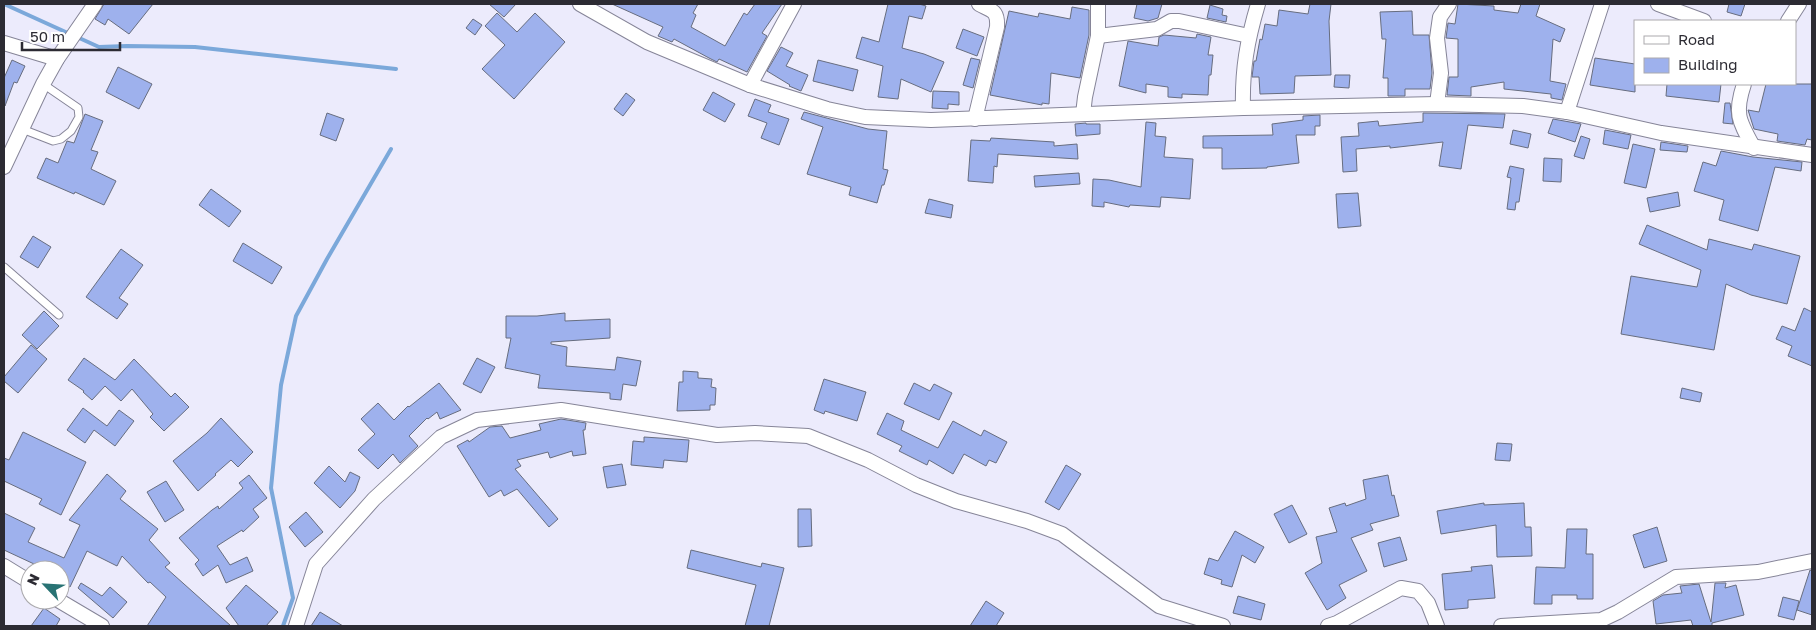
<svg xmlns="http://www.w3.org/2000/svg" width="1816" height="630" font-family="'Golos Text',sans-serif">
	<rect width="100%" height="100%" fill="#ecebfc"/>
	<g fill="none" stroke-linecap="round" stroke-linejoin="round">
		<!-- stream -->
		<g stroke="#7ba8da" stroke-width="4">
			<path d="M4,4l66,30"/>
			<path d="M77,37l22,10 28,-1 68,1 201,22"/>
			<path d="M283,626l10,-28 -22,-110 10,-103 15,-69 31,-57 64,-110"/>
		</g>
	</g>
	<!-- building -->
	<g fill="#9eb1ed" stroke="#676d7f">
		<path d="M104,4h49l-24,30 -21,-15 -3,6 -10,-6z"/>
		<path d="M489,4h27l-12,13z"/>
		<path d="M612,4h86l-5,9 3,2 -5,12 34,19 19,-33 3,2 8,-11h27l-20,29 5,3 -20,36 -28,-13 -2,3 -8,-4 -35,-19 -2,3 -14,-6 5,-9z"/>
		<path d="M888,4h31l7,2 -4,13 -13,-3 -7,32 22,6 20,8 -13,30 -30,-13 -3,20 -20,-2 5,-31 -27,-8 6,-21 17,5z"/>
		<path d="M1137,4h25l-4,14 -10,3 -14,-3z"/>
		<path d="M1310,4h21l-2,17 2,54 -36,1 -1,17 -34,1 -1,-17h-7l2,-16h2l4,-22 2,1 3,-16 12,2 2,-16 29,4z"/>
		<path d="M1458,4l36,2v4l24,3 3,-9h19l-4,12 29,13 -5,13 -7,-3 -3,42 16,3 -4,16 -11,-2v-4l-47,-5v-7l-33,5v9l-24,-1 2,-18h9v-38l-12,-1 2,-15 7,1z"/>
		<path d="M1729,4h16l-4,12 -14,-4z"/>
		<path d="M1210,5l13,4 -1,6 5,1 -1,6 -19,-4z"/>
		<path d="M1072,7l17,3v25l-9,43 -29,-5 -2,31 -7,-1v2l-52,-10 19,-84 29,6 1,-4 31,6z"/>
		<path d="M1412,11l1,24h16l3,38 -2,16h-25v7h-17v-18h-5l3,-39h-4l-2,-27z"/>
		<path d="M497,13l20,19 18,-19 30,29 -51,57 -32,-30 23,-24 -20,-19z"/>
		<path d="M473,19l9,6 -7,10 -9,-7z"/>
		<path d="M963,29l21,8 -7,19 -21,-8z"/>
		<path d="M1197,34l14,3 -3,18h5l-2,20h-2l-1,20 -26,-1v4l-14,-1v-10l-22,-3v9l-27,-7 9,-45 30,5 1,-9 5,-2 32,3z"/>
		<path d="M781,47l12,6 -7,13 22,9 -7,16 -12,-5 1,-1 -23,-14z"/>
		<path d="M971,58l9,2 -7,28 -10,-3z"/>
		<path d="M1595,58l40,6v28l-45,-7z"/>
		<path d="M12,60l13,6 -8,17 -3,-1 -9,24 -1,-28z"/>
		<path d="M818,60l40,10 -5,21 -40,-10z"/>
		<path d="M118,67l34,17 -13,25 -33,-17z"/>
		<path d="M1335,75h15l-1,13 -15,-1z"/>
		<path d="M1667,84h54l-2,18 -53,-6z"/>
		<path d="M1766,84h46v56l-5,-1 -2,6 -28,-4 1,-7 -24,-5 -6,-19 11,2z"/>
		<path d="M933,91l26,1v13l-11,-1v5l-16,-1z"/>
		<path d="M713,92l22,12 -10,18 -22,-12z"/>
		<path d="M626,93l9,7 -12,16 -9,-7z"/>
		<path d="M755,99l16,6 -3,7 21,7 -10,26 -18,-7 6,-15 -19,-7z"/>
		<path d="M1725,103h5l3,21 -10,-1z"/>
		<path d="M804,112l64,17 19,2 -4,38 5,1 -4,15h-2l-5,18 -28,-8 2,-8 -44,-13 16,-47 -22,-8z"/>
		<path d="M327,113l17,6 -8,22 -16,-6z"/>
		<path d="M1423,113l82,1 -2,14 -35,-3 -7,44 -22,-3 4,-24 -53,6v-2l-34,3 1,22 -14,1 -2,-35 18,-1 -1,-13 20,-2 1,5 44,-4z"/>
		<path d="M85,114l18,7 -12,29 7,2 -7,17 25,12 -12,24 -29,-13 -1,2 -37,-16 9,-20 12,5 9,-22 7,2z"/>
		<path d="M1320,115v11h-5v9h-19l3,28 -32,4v1l-45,1v-21h-19v-12l70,-1 -1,-11 31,-4v-4z"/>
		<path d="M1553,119l28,5 -6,18 -27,-9z"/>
		<path d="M1146,122l10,1 -1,13 11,1 -2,20 29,2 -3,40 -29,-2 -1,10 -30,-2 -1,2 -25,-5v5l-12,-1 1,-27 16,1 32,7z"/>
		<path d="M1086,123v1h14v10l-24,2 -1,-12z"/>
		<path d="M1513,130l18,4 -3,14 -18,-4z"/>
		<path d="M1605,130l26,5 -3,14 -25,-5z"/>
		<path d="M1581,136l9,3 -6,20 -10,-3z"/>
		<path d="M991,138l63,4v4l23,-2 1,15 -80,-5 -1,13 -3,-1 -1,17 -25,-2 3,-41 19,1z"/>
		<path d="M1661,142l27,4 -1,6 -27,-2z"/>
		<path d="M1633,144l22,5 -9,39 -22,-5z"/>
		<path d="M1721,151l32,6 49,5 -1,9 -26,-4 -17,64 -39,-11 5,-20 -30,-9 9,-29 13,4z"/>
		<path d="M1544,158l18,1 -1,23 -18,-1z"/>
		<path d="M1510,166l14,3 -5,33h-3l-1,8 -8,-1 4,-31 -4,-1z"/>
		<path d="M1079,173l1,11 -45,3 -1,-11z"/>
		<path d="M211,189l30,22 -12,16 -30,-22z"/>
		<path d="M1678,192l2,14 -30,6 -3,-14z"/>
		<path d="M1358,193l3,33 -23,2 -2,-34z"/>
		<path d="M929,199l24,6 -2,13 -26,-5z"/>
		<path d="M1647,225l60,25 2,-11 43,11 2,-6 46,12 -13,48 -36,-9 -25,-11 -12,66 -93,-16 10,-58 66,11 4,-17 -62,-26z"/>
		<path d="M33,236l18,11 -13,21 -18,-11z"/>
		<path d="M243,243l39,24 -10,17 -39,-23z"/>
		<path d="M121,249l22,16 -24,33 9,6 -11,15 -31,-22z"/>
		<path d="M1804,308l8,4v54l-24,-10 4,-10 -16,-7 6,-13 13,5z"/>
		<path d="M44,311l15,15 -22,23 -15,-14z"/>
		<path d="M565,313v8l45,-2v19l-59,4v2l16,3 -1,19 49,4 2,-13 24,4 -5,25 -13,-2 -2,16 -11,-1v-6l-72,-5 2,-13 -35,-7 6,-30h-5v-22h31z"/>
		<path d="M31,345l16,14 -29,34 -14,-12v-4z"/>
		<path d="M84,358l31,22 19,-21 37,38 4,-4 14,14 -25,24 -14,-14 3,-3 -21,-25 -11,12 -16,-15 -13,14 -9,-8 1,-1 -16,-11z"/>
		<path d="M477,358l18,9 -14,26 -18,-9z"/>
		<path d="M683,371l15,1v6l14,1 -1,8 5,1 -1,17h-5v5l-33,1 2,-29h4z"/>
		<path d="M824,379l42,13 -9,29 -32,-10 -1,3 -10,-4z"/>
		<path d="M439,383l22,27 -21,9 -3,-7 -9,7 -1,-1 -18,18 9,10 -18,17 -7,-9 -15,15 -20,-19 17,-16 -14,-15 17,-16 16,17 14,-14 1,1z"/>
		<path d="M914,383l16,8 4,-7 18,9 -13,27 -35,-16z"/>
		<path d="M1682,388l20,5 -2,9 -20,-4z"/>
		<path d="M83,408l24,18 12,-16 15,11 -19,25 -21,-16 -9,13 -18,-13z"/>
		<path d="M887,413l17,8 -3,9 37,18 15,-27 28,15 3,-6 23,12 -11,21 -7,-3 -3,6 -22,-12 -11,20 -24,-14 -2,5 -28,-14 3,-5 -25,-12z"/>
		<path d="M221,418l32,34 -15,15 -7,-7 -16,14 1,1 -18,16 -25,-30 34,-28z"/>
		<path d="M561,419l25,4 -1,7h-2l3,24 -13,2 -1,-5 -22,7 -2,-6 -31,8 4,6 -6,3 43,50 -9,8 -32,-38 -13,7 -3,-6 -12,7 -32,-51 11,-6 1,2 21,-15 12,-1 8,12 31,-8 -2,-6z"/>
		<path d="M23,432l63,30 -25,53 -22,-11 3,-5 -38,-18v-23l5,2z"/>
		<path d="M644,437l45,3 -2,22 -23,-2 -1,8 -32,-3 2,-24 11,1z"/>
		<path d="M1497,443l15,1 -2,17 -15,-1z"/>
		<path d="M622,464l4,21 -19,3 -4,-21z"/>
		<path d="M1066,465l15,9 -22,36 -14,-8z"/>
		<path d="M329,466l16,16 5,-10 10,5 -5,14 -15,17 -26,-25z"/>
		<path d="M107,474l19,17 -6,8 38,30 -9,11 21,23 -5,4 66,59h-84l19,-29 -16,-15 -2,1 -26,-27 -5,10 -30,-15 -17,36 -10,-5v-12h-13l-43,-20v-37l31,15 -7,14 36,16 16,-33 -11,-5z"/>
		<path d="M249,475l18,23 -14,11 6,8 -16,15 -1,-2 -25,16 13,19 17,-8 6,14 -27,12 -8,-18 -15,11 -8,-12 4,-4 -20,-22 33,-28 6,-4 1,3 24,-21 -4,-5z"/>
		<path d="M1388,475l4,21 2,-1 5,21 -29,8 3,6 -22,8 16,33 -28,14 7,13 -19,12 -22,-37 17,-10 -6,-26 21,-5 -8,-24 16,-5 1,3 20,-7 -3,-19z"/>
		<path d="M166,481l18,29 -19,12 -18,-30z"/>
		<path d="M1484,503v2l40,-2 1,24h6l1,29 -35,1 -1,-32 -55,9 -4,-23z"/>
		<path d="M1292,505l15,29 -18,9 -15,-29z"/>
		<path d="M798,509h13l1,37 -14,1z"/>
		<path d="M306,512l17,20 -18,15 -16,-20z"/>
		<path d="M1657,527l10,34 -23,7 -11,-33z"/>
		<path d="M1567,529h20l-1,25h7v45h-16v-4h-25v9h-18l2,-37 29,1z"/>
		<path d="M1235,531l29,16 -9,16 -13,-8 -10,32 -11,-3 1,-4 -18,-6 5,-16 9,3z"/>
		<path d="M1400,537l7,23 -23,7 -6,-24z"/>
		<path d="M691,550l70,17 1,-4 22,5 -15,58h-24l11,-41 -69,-17z"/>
		<path d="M1492,565l3,33 -27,2v8l-23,2 -3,-36 30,-3 -1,-4z"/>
		<path d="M1810,570l2,1v44l-15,-5z"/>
		<path d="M81,583l21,13 8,-9 17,15 -14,16 -35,-30z"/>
		<path d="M1715,583h11l-1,5 11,-3 8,30 -32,8v3h-19l-2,-6 -35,4 -3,-23 10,-6 19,-2 -2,-7 19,-2 12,38z"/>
		<path d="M246,585l32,27 -12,14h-27l-13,-18z"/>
		<path d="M1238,596l27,8 -4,16 -28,-7z"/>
		<path d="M1783,597l16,4 -5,19 -16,-4z"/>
		<path d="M986,601l18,12 -8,13h-26z"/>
		<path d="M44,608l16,11 -4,7h-25z"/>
		<path d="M320,612l23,14h-32z"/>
	</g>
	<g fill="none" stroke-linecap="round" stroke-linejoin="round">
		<defs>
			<g id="service">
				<path d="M22,129l31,12 8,-2 10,-8 8,-14 -1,-9 -35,-24"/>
				<path d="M4,267l55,48"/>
			</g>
			<g id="minor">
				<path d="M580,4l67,38 103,43 77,24 38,8 66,3 312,-12 194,-4 86,2 44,6 94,21 151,22"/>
				<path d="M1658,4l46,17"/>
				<path d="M1788,21l11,-17"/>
				<path d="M1098,36l59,-7 14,-8h8l70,15"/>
				<path d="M4,43l53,16"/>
				<path d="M1744,84c-10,30 -5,37 10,64"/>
				<path d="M750,85l44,-81"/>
				<path d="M1437,104l4,-31 -4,-35 3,-21 9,-13"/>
				<path d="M1243,108c-1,-38 4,-67 15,-104"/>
				<path d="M1567,112l35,-108"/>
				<path d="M1083,114l2,-17 13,-61v-32"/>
				<path d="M975,119l22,-92c1,-17 -5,-16 -18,-23"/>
				<path d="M4,167l39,-83 14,-25 38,-55"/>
				<path d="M4,566l26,16"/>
				<path d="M58,600l44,26"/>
				<path d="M296,626l20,-62 58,-65 67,-62 36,-17 84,-10 156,25 38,-2 53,3 60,24 48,25 40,16 71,20 35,13 97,72 64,20"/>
				<path d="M1328,626l9,-3 64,-35 17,3 10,12 9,23"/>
				<path d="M1501,626l100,-6 17,-8 58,-35 82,-5 54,-11"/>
			</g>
		</defs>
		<!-- service casing -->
		<use href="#service" stroke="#868598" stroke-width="9"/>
		<!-- minor casing -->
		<use href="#minor" stroke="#868598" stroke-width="16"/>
		<!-- service -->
		<use href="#service" stroke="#fff" stroke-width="7"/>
		<!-- minor -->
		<use href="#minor" stroke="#fff" stroke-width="14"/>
	</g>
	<!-- border -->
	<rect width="1816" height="630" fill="none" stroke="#2c2b33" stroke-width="10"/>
	<!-- legend -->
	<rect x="1634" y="20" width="162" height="65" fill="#ffffff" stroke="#abaaad"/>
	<rect x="1644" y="36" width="25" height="8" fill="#ffffff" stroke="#abaaad"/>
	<text x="1678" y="45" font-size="15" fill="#2c2b33">Road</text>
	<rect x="1644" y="58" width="25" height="15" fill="#9eb1ed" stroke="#abaaad"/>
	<text x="1678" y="70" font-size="15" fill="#2c2b33">Building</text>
	<!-- north arrow -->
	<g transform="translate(45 585) rotate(295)"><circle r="24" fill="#ffffff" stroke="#abaaad"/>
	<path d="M0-4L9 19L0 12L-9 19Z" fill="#297374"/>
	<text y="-8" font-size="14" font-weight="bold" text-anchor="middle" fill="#2c2b33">N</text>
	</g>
	<!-- scale -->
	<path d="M22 42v8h98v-8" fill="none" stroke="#2c2b33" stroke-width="2.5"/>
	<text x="30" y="42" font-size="15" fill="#2c2b33" stroke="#ffffff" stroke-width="4" paint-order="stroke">50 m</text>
</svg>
